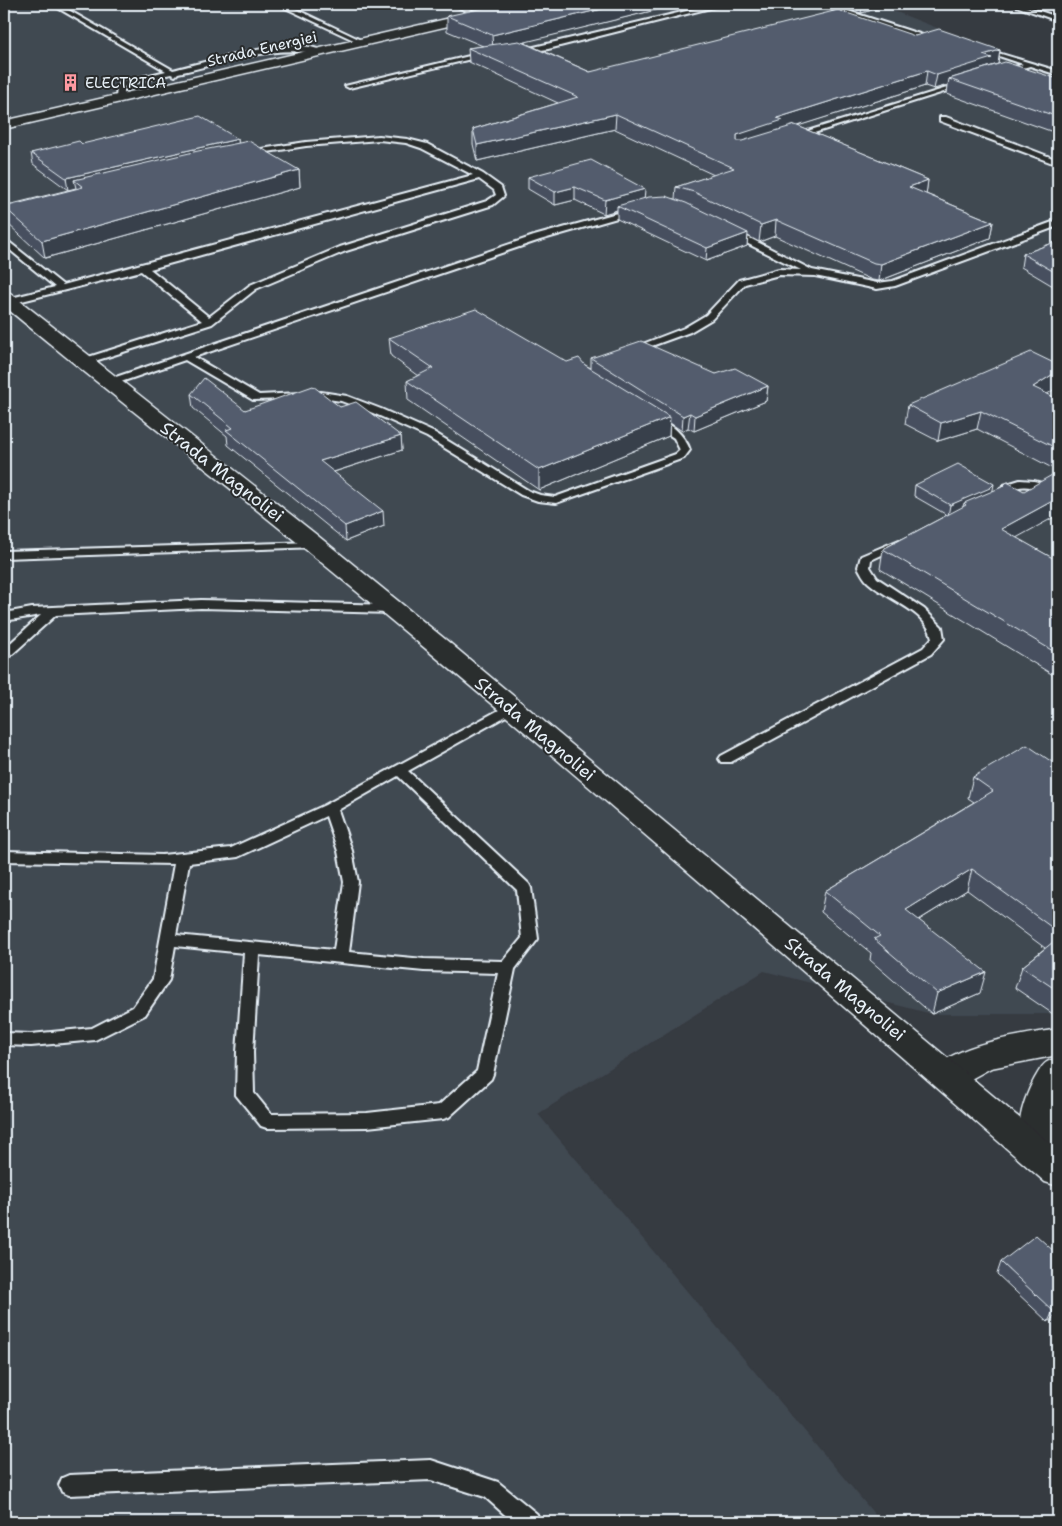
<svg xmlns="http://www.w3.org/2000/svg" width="1062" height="1526" font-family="'Shantell Sans',sans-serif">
	<rect width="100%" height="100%" fill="#363b41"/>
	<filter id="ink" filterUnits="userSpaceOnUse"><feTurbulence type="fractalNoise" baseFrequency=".02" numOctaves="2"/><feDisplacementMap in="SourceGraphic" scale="10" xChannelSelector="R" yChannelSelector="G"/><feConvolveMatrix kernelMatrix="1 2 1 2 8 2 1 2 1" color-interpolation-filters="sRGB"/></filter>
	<g filter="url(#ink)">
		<!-- built -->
		<path fill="#414851" d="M4,4h872l102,40 80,27v943h-126l-168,-43 -226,143 343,408h-877z"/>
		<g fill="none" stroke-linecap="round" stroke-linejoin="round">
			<defs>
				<g id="service">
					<path d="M51,4h7l115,66c33,-8 123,-36 151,-18l-3,2c-47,-10 -97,9 -143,19l-3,3 -4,-2 -42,10 -5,3v10l-4,2 -4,-2 1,-9 5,-6 44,-11z"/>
					<path d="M277,4h8l80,38 -5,1z"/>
					<path d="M451,4h8l24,11 -5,1z"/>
					<path d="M716,4h10l-178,45 -28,4 -3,-2z"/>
					<path d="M818,4h8l109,35 -3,2 -25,-6z"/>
					<path d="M1010,4h8l40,13v4z"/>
					<path d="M981,48l77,23v4l-28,-9 -29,8v-2l22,-8 -42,-14z"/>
					<path d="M486,52l3,2 -1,1 -139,33 -4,-2z"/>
					<path d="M963,83l6,1 -174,55 -7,-2z"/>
					<path d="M940,117h6l112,43v5l-118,-44z"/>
					<path d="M379,136l28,3 20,5 56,30 18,13 3,9 -11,9 -147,46 -90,38 -44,35 -130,41 -3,-1v-4l123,-39 -61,-50 -131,33 -5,-3 2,-2 48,-12 -51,-42v-7l59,47 410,-110 -52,-27 -15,-5 -27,-3 -73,6 -58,9 -4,-2 4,-2 58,-9zM479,179l15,11 2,5 -9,6 -147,46 -90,38 -41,32 -59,-48z"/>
					<path d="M635,208h3v4l-98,28 -346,117 65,38 62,-3 26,4 34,13 54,24 94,58 11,4 15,2 121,-43 4,-4 -6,-12 -23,-15 -1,-2 1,-2c15,-3 35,18 39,31l-6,8 -128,45 -18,-2 -17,-6 -94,-58 -54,-24 -32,-12 -20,-3 -68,2 -68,-40 -73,25 -4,1 -5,-3 1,-2 430,-145z"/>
					<path d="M1058,220v6l-163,60 -18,3 -62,-13 -36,-1 -34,9 -33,35 -22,13 -55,20h-6l-2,-2 57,-22 22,-13 33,-35 40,-11 22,1 -71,-35v-4h6l76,39 65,13 16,-2z"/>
					<path d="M1020,480l14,1 23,6 1,8c-21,-4 -36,-18 -54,2h-8l-2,-2 10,-10z"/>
					<path d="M899,540l4,1 2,2 -2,2 -32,15 -1,7 7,11 47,31 18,18 2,12 -13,15 -200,108h-10l-2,-3 2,-3 202,-108 9,-10c-5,-27 -44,-38 -63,-55 -5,-4 -8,-11 -11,-16l3,-11z"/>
					<path d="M314,542l6,3 -2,2 -314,11v-7z"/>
					<path d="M201,600l191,5 6,4 -6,4 -191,-5 -145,7 -48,43 -4,1v-10l37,-34 -37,6v-8l28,-5z"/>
					<path d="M510,704l5,1 2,3 -2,3 -107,60 121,113 2,4 7,51 -23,30 -22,105 -2,5 -42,38 -6,2 -76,8 -100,1 -6,-2 -25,-31 1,-43 7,-99 -69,-7 -6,34 -24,35 -50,25 -64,6 -27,-1v-12l27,1 61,-6 41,-21 20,-28 21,-115 -170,-3v-10l158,4 69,-7 94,-43zM398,776l119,114 5,48 -19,23 -79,-2 -75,-7 9,-70 -6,-31 -14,-41zM326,816l12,35 6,31 -10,68 -158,-15 13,-72 49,-6zM259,955l165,16 74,2 -21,98 -38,34 -72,8 -96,1 -17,-21 -1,-41z"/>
					<path d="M431,1460l67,22 39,32 3,8h-27l-28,-25 -54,-17 -362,15 -7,-3 -3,-7 3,-7 7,-3z"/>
				</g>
				<g id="tertiary">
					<path d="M1058,1029v26l-67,13 -31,17 -12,4 -12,-4 -5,-10c17,-32 94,-40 127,-46z"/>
					<path d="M1058,1059v43l-4,30 2,22 -6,10 -12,5 -12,-5c-14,-26 -5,-61 9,-86 3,-5 7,-13 12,-16 3,-2 8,-2 11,-3z"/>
				</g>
				<g id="secondary">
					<path d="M511,4h21l-6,4 -522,121v-8z"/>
					<path d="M4,292l6,1 308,243 133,108 607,506v36l-13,-4c-232,-202 -463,-405 -701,-601 -112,-93 -228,-182 -340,-275z"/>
				</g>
			</defs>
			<!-- service casing -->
			<use href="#service" stroke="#e8f1f8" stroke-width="4"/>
			<!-- tertiary casing -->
			<use href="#tertiary" stroke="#e8f1f8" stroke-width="3"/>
			<!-- secondary casing -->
			<use href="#secondary" stroke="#e8f1f8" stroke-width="3"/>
			<!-- service -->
			<use href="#service" fill="#2a2d2e" fill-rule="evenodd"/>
			<!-- tertiary -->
			<use href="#tertiary" fill="#2a2d2e" fill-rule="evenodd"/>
			<!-- secondary -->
			<use href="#secondary" fill="#2a2d2e" fill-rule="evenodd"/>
		</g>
		<!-- wall -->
		<g fill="#474f5e" stroke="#e8f1f8">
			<path d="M680,4l-157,38 67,30 325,-36 85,14 -2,14 60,15v53l-2,1 -109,-39 1,-9 -14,4 -9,-3 -128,40 131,54 -2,14 67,28 -3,16 -111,43 -7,-1 -97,-44 -16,6 -11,-6 -1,10 -41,15 -89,-42v-9l-13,4 -29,-14 -20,5 -27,-16v-12l116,21 31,1 1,-12 38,-12 -99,-46 -138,32 -4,-17v-15l85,-26 -89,-41 -1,-14 15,-2 -36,-15v-15z"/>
			<path d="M833,4h62l-34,9z"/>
			<path d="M238,139v4l61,27 1,17 -255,71 -38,-35 -3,-17 72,-18 -8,2 -35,-26 -2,-11 51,-9z"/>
			<path d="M1058,241v48l-37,-22 2,-13z"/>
			<path d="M389,338l196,27 6,3v-10l125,16 52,12 -2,15 -72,30 -6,-3 -6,3 -12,-8 -1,13 -130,54 -131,-90 -1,-19 11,-5 -27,-20z"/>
			<path d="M191,394l54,16 95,-3 61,29 1,14 -68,22 50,54 -38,15 -118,-96 -1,-9 -34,-28z"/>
			<path d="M1047,394l11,5v72l-81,-42 -39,12 -33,-17 3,-19z"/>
			<path d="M915,485l78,6h31l-8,47 42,23v117l-178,-109 3,-20 64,-34 -33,-19z"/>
			<path d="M1058,766v247l-5,1 -38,-26 7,-21 23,-19 -78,-58 -48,30 61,73 -48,21 -62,-54 1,-7 -50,-41 4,-21 149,-89 -6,-4 5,-21z"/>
			<path d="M1001,1262l57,51 -10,9 -51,-48z"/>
		</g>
		<!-- shaded-wall -->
		<g fill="#39404c" stroke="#e8f1f8">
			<path d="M623,4h57l-187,46 -1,-15z"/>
			<path d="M863,4h32l-34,9z"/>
			<path d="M1000,50l-2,14 -49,15 -1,6 -14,4 3,-14 46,-20z"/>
			<path d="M927,71l-2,15 -143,45 -46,19 1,-15 40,-17z"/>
			<path d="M616,114l-1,15 -138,32v-16z"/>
			<path d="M1058,122v10l-2,1z"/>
			<path d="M238,139l1,11 -165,30 2,8 -8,2 -2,-12z"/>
			<path d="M299,170l1,17 -255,71 -3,-17z"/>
			<path d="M928,180l-2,16 -17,-9z"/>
			<path d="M575,187v13l-20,5v-13z"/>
			<path d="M645,189l-1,13 -27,4v4l-13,4 1,-14z"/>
			<path d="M776,220l-1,16 -16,6 2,-17z"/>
			<path d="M993,222l-3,16 -111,43 2,-17z"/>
			<path d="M748,233l-1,13 -41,15 1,-13z"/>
			<path d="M1058,371v16l-29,19 4,-19z"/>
			<path d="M768,386l-2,15 -72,30 1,-15z"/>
			<path d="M981,411l-4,18 -39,12 3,-18z"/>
			<path d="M690,413l-2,15 -6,3 1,-15z"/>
			<path d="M670,417l-1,19 -130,54v-20z"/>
			<path d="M401,436l1,14 -81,26 -1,-15z"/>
			<path d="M994,484l-2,11 -26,10 -2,-2 -2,7 -14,6 2,-11z"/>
			<path d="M1058,498v17l-62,34 5,-20z"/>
			<path d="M383,511l1,15 -38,15 -1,-15z"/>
			<path d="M972,869l-5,21 -66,41 5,-21z"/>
			<path d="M986,972l-6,21 -48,21 5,-21z"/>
			<path d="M1058,1306v7l-10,9 5,-11z"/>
		</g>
		<!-- building -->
		<g fill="#525c6d" stroke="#e8f1f8">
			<path d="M501,4h122l-131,31 -45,-19z"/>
			<path d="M838,10l77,26 24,-7 61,21 -17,5 9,3 -55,17 -10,-4 -150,47 6,2 -46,15v6h5l53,-16 133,55 -19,7 84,35 -112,42 -7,-1 -98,-43 -15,5 -67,-33 -18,-5 58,-19 -118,-54 -139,31 -4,-16 105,-32 -110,-49 51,-7 71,31z"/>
			<path d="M1005,62l53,17v38l-109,-38z"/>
			<path d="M200,116l38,23 -172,39 -35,-25 48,-12 3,3z"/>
			<path d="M249,141l50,29 -257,71 -38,-34 79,-20 -9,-7 124,-29z"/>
			<path d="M591,160l54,29 -40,11 -30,-13 -20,5 -27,-15z"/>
			<path d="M666,196l20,7 62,30 -41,15 -90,-42 32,-9z"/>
			<path d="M1058,241v33l-35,-20z"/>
			<path d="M476,309l91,53 12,-4 6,7 85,52 -131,53 -132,-89 26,-13 -44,-30z"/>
			<path d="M641,341l75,33 19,-6 33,18 -73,30 -5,-3 -7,3 -92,-58z"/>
			<path d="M1031,352l27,13v6l-25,16 25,12v50l-77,-38 -40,12 -33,-18z"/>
			<path d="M204,378l41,32 68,-24 27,21 16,-5 45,34 -81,25 63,50 -38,15 -119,-96 7,-2 -42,-34z"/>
			<path d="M958,464l36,20 -4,4 -40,17 -35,-20z"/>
			<path d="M1052,475l6,1v22l-57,31 57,32v93l-175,-105 83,-44 -2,-2 38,-16 5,-5 17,9z"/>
			<path d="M1027,745l31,21v166l-86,-63 -66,41 80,62 -49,21 -63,-54 6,-3 -55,-45 168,-100 -20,-14z"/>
			<path d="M1058,938v53l-36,-24z"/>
			<path d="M1036,1235l22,20v51l-5,5 -52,-49z"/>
		</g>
	</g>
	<!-- icons -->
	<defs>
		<symbol id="building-bare" viewBox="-9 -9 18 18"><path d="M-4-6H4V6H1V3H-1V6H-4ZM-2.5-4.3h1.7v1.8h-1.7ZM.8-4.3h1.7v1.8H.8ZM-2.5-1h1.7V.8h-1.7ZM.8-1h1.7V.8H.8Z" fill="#ff9aa2" stroke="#2a2d2e" stroke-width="2.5" paint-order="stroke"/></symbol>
	</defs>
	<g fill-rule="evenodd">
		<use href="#building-bare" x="58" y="70" width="25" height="25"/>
	</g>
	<g text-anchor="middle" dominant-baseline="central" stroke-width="4" stroke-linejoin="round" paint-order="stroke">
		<!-- far-street labels -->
		<g font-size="15" fill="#e8f1f8" stroke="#2a2d2e">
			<text transform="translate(262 49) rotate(-13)">Strada Energiei</text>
		</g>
		<!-- far-poi labels -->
		<g font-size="15" fill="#e8f1f8" stroke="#2a2d2e" text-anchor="start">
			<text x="85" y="83">ELECTRICA</text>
		</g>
		<!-- street labels -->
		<g font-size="18" fill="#e8f1f8" stroke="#2a2d2e">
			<text transform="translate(222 472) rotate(38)">Strada Magnoliei</text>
			<text transform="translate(535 729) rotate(40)">Strada Magnoliei</text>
			<text transform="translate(845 989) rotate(40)">Strada Magnoliei</text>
		</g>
	</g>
	<!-- margin -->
	<rect width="1062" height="1526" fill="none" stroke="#2a2d2e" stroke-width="20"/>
	<rect x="10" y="10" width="1042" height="1506" fill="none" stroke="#e8f1f8" stroke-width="2" filter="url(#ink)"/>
</svg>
